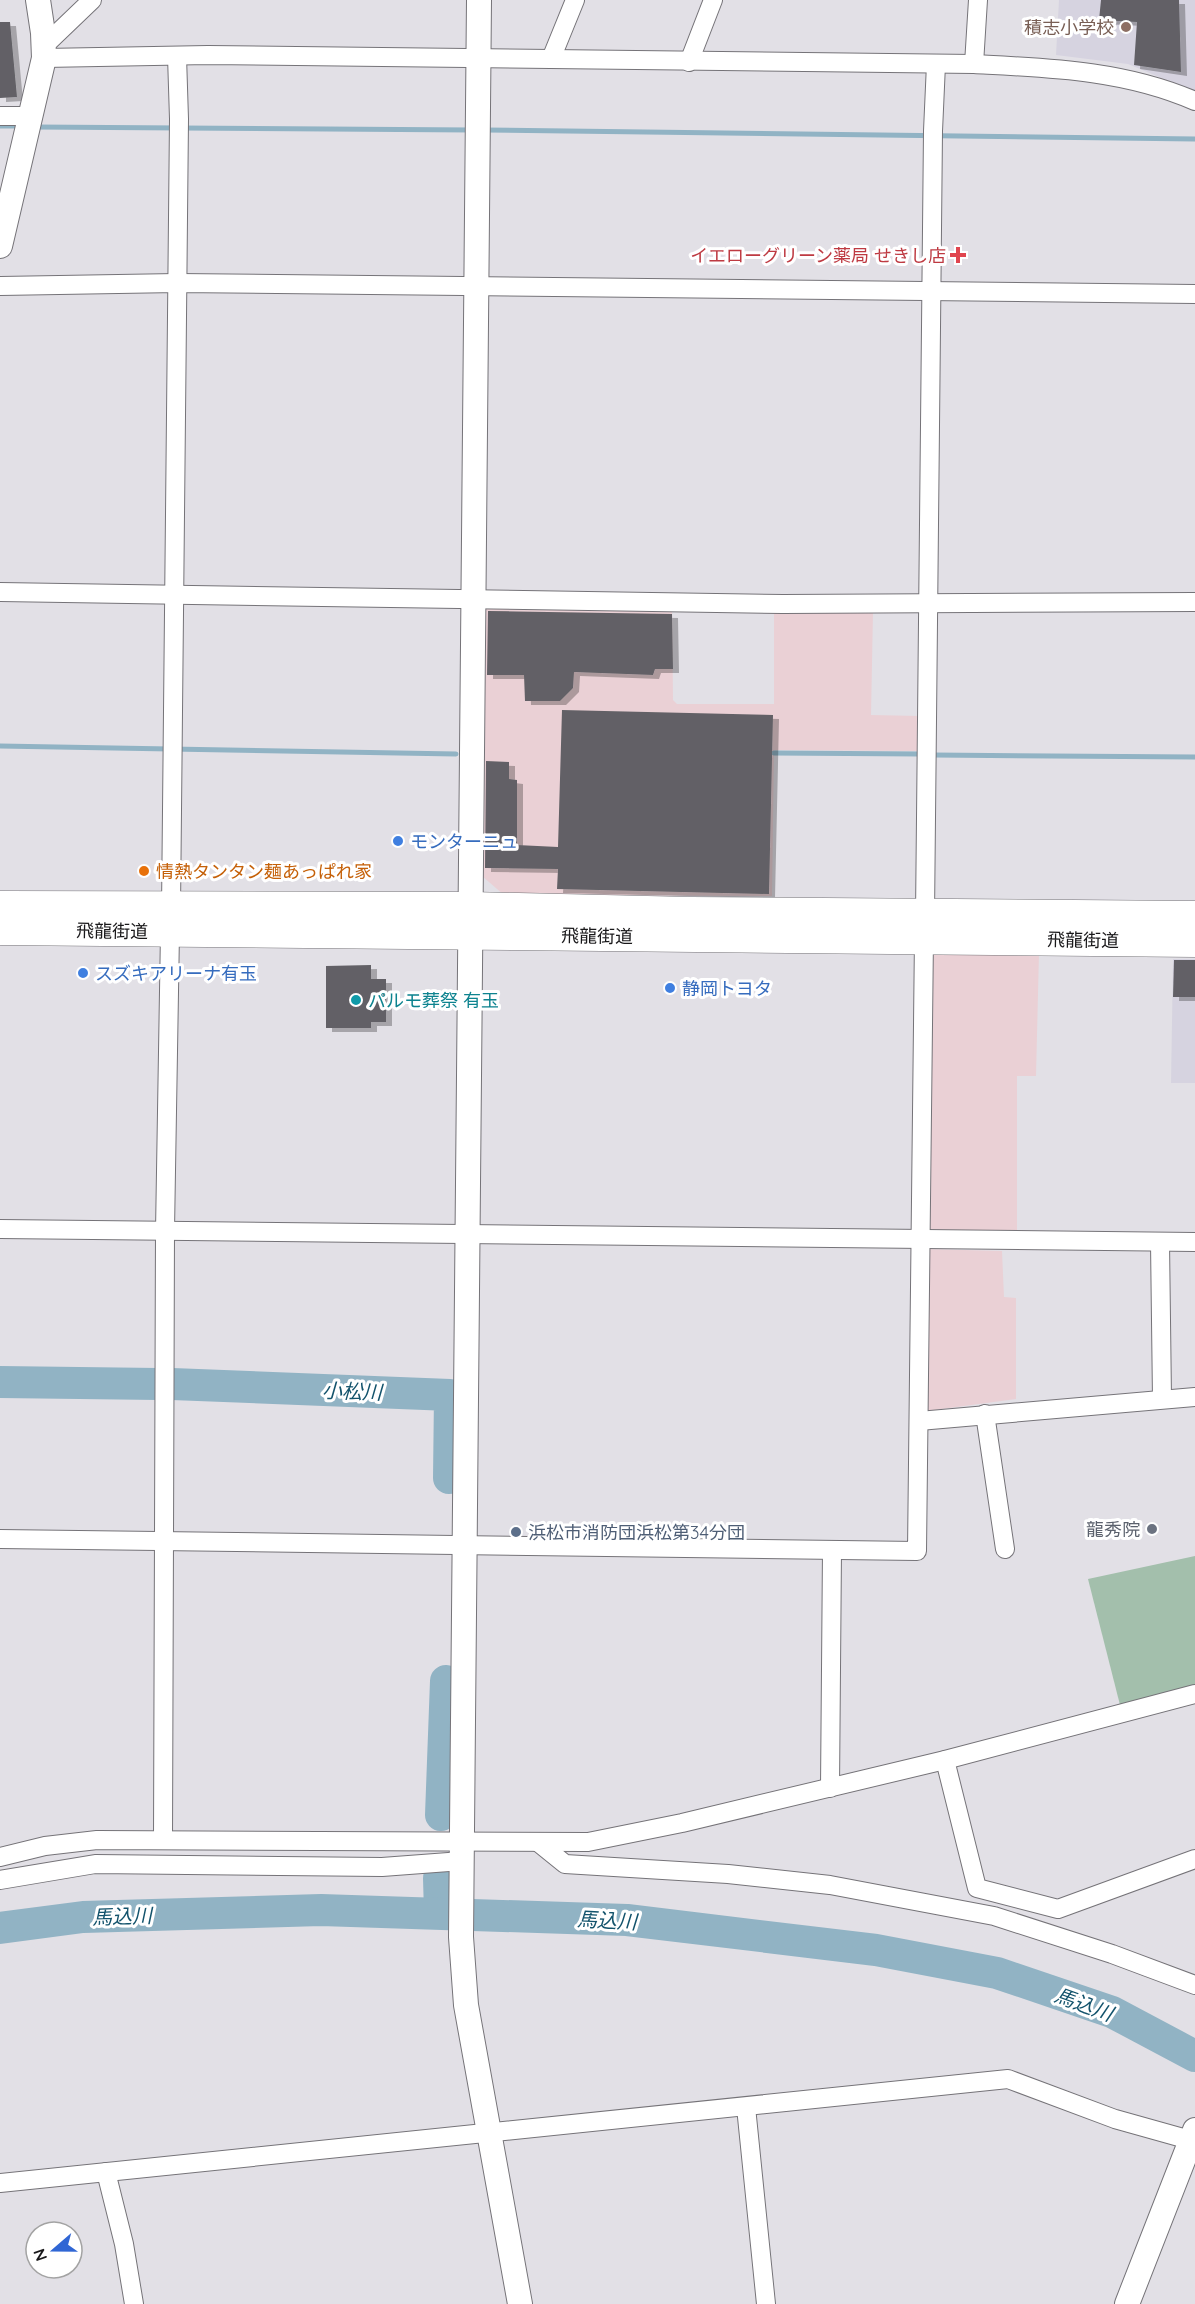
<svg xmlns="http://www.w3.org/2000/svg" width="1195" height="2304" font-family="Quicksand,'Noto Sans JP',sans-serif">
	<defs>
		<filter id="shadow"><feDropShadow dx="6" dy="4" stdDeviation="0" flood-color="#0004"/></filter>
	</defs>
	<rect width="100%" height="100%" fill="#e2e0e6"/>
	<!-- built -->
	<g fill="#d6d3e0">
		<path d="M1059,0h136v92l-67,-28 -72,-9z"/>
		<path d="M1173,959h22v124h-24z"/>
	</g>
	<!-- industrial -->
	<g fill="#ead0d5">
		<path d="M672,607l1,93 4,4h97v-93l99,1 -2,103 49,1v35l-146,-1 -2,146 -268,-1 -22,-19 2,-266 2,-2z"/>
		<path d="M930,950l109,3 -3,123h-19v158h-90z"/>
		<path d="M926,1249l76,2 2,46 12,1v101l-89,12z"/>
	</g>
	<!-- green -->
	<path fill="#a3bfac" d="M1195,1556v129l-75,20 -32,-126z"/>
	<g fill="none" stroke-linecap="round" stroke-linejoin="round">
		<!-- stream -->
		<g stroke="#91b3c4" stroke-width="5">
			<path d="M0,126h22"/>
			<path d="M35,127l437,3"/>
			<path d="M485,130l710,9"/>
			<path d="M0,746l456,8"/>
			<path d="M774,753l146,1"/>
			<path d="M933,755l262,2"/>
		</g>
		<!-- river -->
		<g stroke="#91b3c4" stroke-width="32">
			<path d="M0,1382l158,2"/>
			<path d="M172,1384l278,11 -1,83"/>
			<path d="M441,1815l5,-134"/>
			<path d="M439,1878l1,35"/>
			<path d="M0,1928l83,-11 238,-7 306,10 249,30 121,23 115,39 83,44"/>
		</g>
	</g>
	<!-- building -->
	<g fill="#626166" filter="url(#shadow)">
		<path d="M1101,0h78l2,72 -47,-7 3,-43 -38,-2z"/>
		<path d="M0,22h10l7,75 -17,1z"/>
		<path d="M488,611l184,3 1,55h-18l-2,6 -79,-3 -1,16 -13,13h-35l-1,-26h-37z"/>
		<path d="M562,710l211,5 -4,179 -212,-5 1,-20 -73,-1 1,-107 23,1v17l8,1v65l41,2z"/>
		<path d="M1174,960h21v37h-22z"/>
		<path d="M371,965v14h15v43h-15v6h-45v-62z"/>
	</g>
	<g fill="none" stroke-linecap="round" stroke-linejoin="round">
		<defs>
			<g id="street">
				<path d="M44,46l48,-46"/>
				<path d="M44,58l164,-3 766,9c76,4 150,6 221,37"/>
				<path d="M551,59l24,-59"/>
				<path d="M689,62l24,-62"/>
				<path d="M974,64l4,-64"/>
				<path d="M0,116h30"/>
				<path d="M0,286l177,-3 1018,11"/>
				<path d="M0,592l783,12 412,-2"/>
				<path d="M171,909l8,-790 -2,-63"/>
				<path d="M925,916l8,-785 3,-67"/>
				<path d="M0,1229l1195,13"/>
				<path d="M1160,1242l2,157"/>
				<path d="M985,1414l20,135"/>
				<path d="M919,1421l276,-24"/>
				<path d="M0,1539l917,12 7,-614"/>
				<path d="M945,1760l32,128 81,21 137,-50"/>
				<path d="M830,1788l2,-238"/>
				<path d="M163,1839l2,-608 5,-299"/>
				<path d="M539,1843l26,21 163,10 102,11 164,31 118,38 83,31"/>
				<path d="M0,1857l45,-11 52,-6 491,2 94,-19 263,-63 250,-66"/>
				<path d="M0,1880l95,-16 287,3 80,-6"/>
				<path d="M746,2107l20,197"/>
				<path d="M106,2172l18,72 10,60"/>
				<path d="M0,2183l1008,-104 107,40 75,21"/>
			</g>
			<g id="secondary">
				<path d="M479,0l-18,1937 5,68 54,299"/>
				<path d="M0,246l44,-188 -1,-25 -5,-33"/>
				<path d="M1127,2304l68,-174"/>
			</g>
			<g id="highway">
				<path d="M1,907l470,1 219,5 505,4"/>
				<path d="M0,929l1195,12"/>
			</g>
		</defs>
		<!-- street casing -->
		<use href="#street" stroke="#757378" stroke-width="20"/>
		<!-- secondary casing -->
		<use href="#secondary" stroke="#757378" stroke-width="26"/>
		<!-- highway casing -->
		<use href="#highway" stroke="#757378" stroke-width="33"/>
		<!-- street -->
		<use href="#street" stroke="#fff" stroke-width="18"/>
		<!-- secondary -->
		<use href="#secondary" stroke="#fff" stroke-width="24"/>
		<!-- highway -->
		<use href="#highway" stroke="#fff" stroke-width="32"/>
	</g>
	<!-- markers -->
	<circle fill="#8d6e63" stroke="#fff" stroke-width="2" cx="1126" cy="27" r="6"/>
	<path fill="#e0444e" stroke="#fff" stroke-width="2" d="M955 246h6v6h6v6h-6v6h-6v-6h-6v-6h6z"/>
	<g fill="#3f7fe0" stroke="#fff" stroke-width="2">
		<circle cx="398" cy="841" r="6"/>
		<circle cx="83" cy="973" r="6"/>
		<circle cx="670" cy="988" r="6"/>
	</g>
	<circle fill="#e8710a" stroke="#fff" stroke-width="2" cx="144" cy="871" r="6"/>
	<circle fill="#0f9aa8" stroke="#fff" stroke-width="2" cx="356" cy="1000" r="6"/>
	<circle fill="#6b7280" stroke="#fff" stroke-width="2" cx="1152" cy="1529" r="6"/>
	<circle fill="#5c6f8a" stroke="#fff" stroke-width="2" cx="516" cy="1532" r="6"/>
	<g text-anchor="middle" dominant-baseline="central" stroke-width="6" stroke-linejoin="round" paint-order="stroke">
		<!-- education labels -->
		<g font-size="18" fill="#785e54" stroke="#fff" text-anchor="end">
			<text x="1114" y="27">積志小学校</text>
		</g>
		<!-- health labels -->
		<g font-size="18" fill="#be3a42" stroke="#fff" text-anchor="end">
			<text x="946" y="255">イエローグリーン薬局 せきし店</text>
		</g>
		<!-- shop labels -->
		<g font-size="18" fill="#366cbe" stroke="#fff" text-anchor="start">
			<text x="410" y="841">モンターニュ</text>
			<text x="95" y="973">スズキアリーナ有玉</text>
			<text x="682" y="988">静岡トヨタ</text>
		</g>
		<!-- food labels -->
		<g font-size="18" fill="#c56008" stroke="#fff" text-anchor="start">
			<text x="156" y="871">情熱タンタン麺あっぱれ家</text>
		</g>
		<!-- street labels -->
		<g font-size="18" fill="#19181a" stroke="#fff">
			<text transform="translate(112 931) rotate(1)">飛龍街道</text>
			<text transform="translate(597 936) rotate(1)">飛龍街道</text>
			<text transform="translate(1083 940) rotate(1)">飛龍街道</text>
		</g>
		<!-- culture labels -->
		<g font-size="18" fill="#0d838f" stroke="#fff" text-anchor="start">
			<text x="368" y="1000">パルモ葬祭 有玉</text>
		</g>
		<!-- worship labels -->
		<g font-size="18" fill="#5b616d" stroke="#fff" text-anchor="end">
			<text x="1140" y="1529">龍秀院</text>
		</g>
		<!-- service labels -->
		<g font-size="18" fill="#4e5e75" stroke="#fff" text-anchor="start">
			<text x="528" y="1532">浜松市消防団浜松第34分団</text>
		</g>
		<!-- water labels -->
		<g font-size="20" font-style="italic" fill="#13536c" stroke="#fff">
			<text transform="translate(352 1391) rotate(2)">小松川</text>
			<text transform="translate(122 1916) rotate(-2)">馬込川</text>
			<text transform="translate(607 1920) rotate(3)">馬込川</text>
			<text transform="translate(1084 2004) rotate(20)">馬込川</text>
		</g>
	</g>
	<!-- north arrow -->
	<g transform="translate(54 2250) rotate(250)"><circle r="28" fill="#ffffff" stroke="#a3a3a3" stroke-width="1.5"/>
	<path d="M0-4.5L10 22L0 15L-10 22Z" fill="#3066d4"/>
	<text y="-9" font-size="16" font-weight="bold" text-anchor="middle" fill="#19181a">N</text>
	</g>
</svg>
